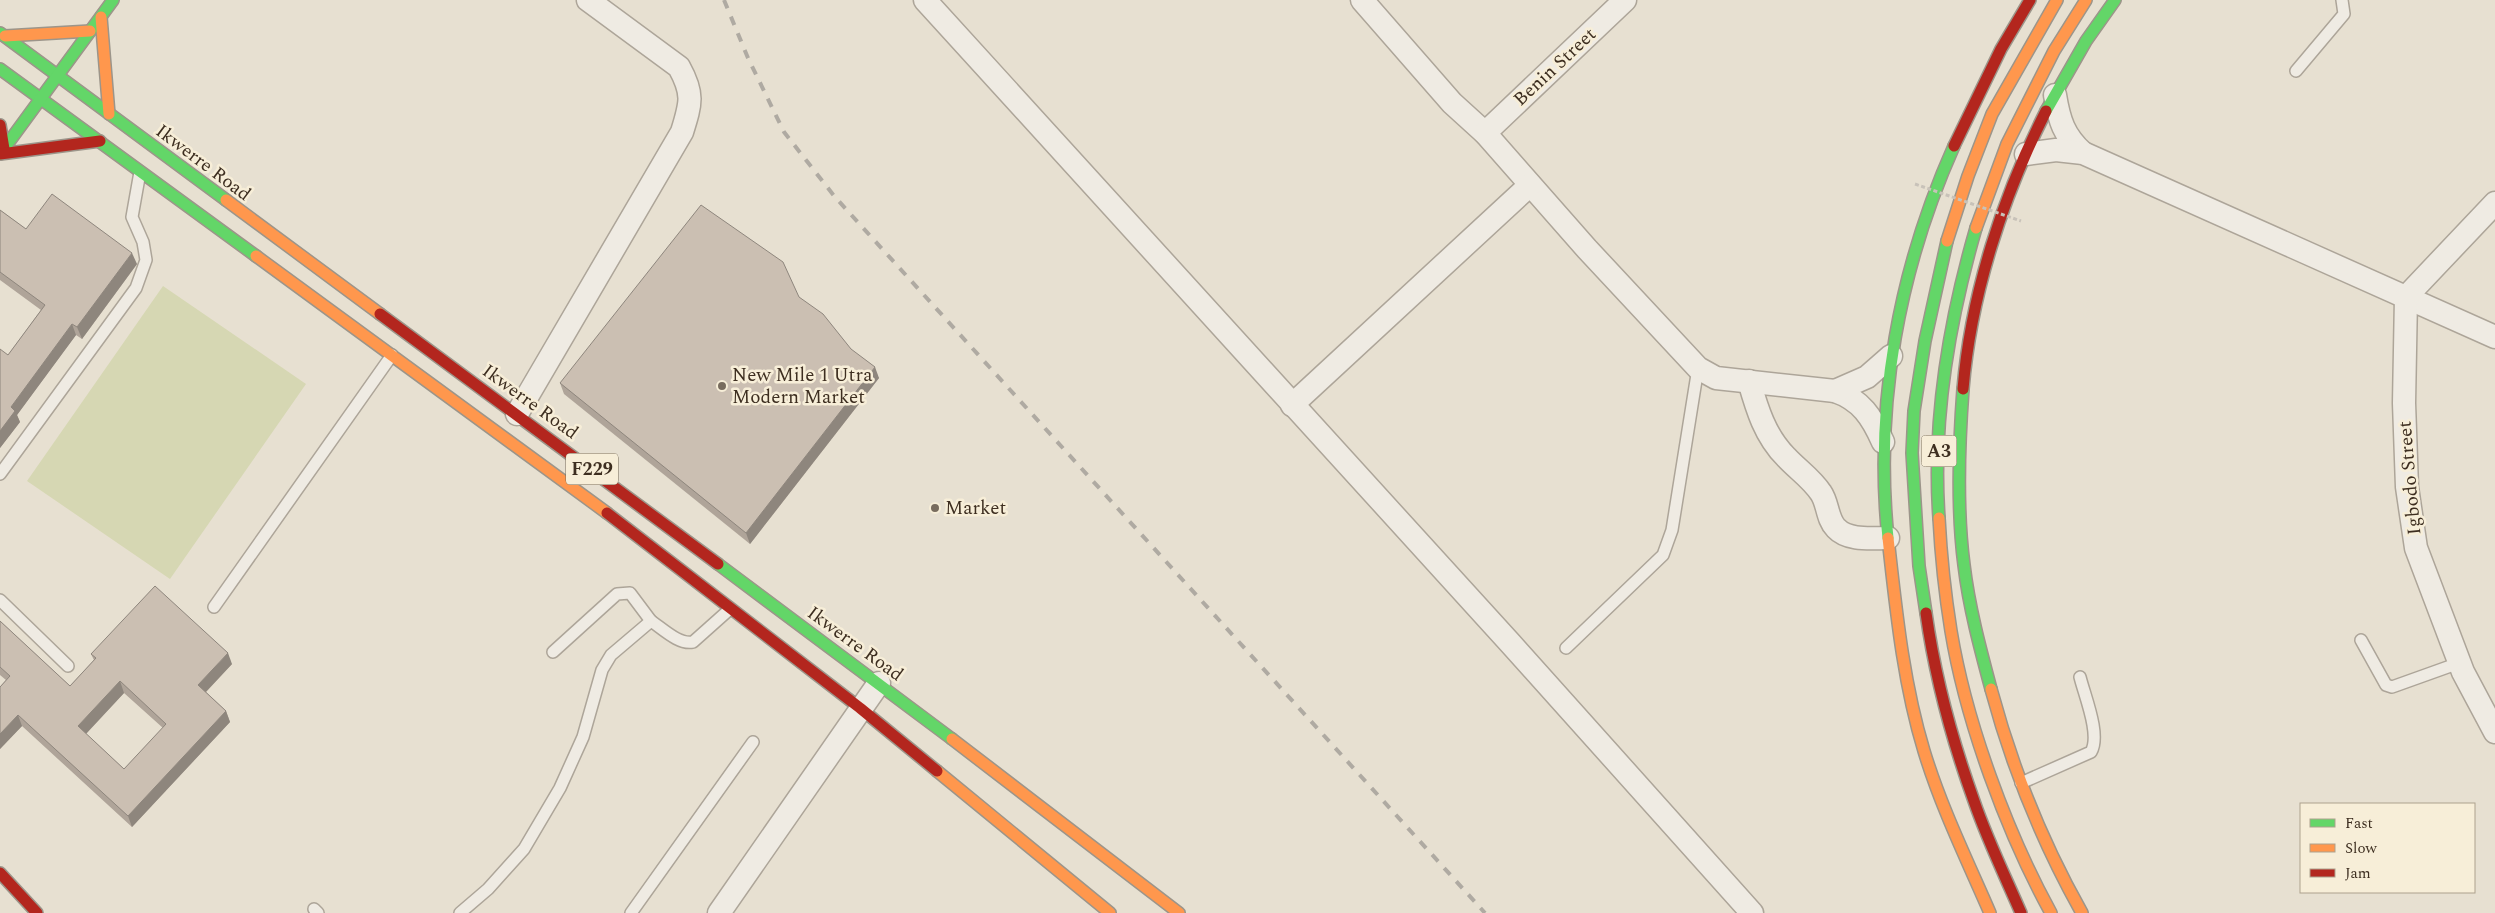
<svg xmlns="http://www.w3.org/2000/svg" width="2495" height="913" font-family="Spectral,serif">
	<rect width="100%" height="100%" fill="#e7e0d1"/>
	<!-- green -->
	<path fill="#d6d7b3" d="M163,286l143,98 -136,195 -143,-98z"/>
	<g fill="none" stroke-linecap="round" stroke-linejoin="round">
		<defs>
			<g id="lane">
				<path d="M2296,71l48,-57 -2,-14"/>
				<path d="M0,474l136,-186 10,-28 -3,-18 -11,-25 8,-45"/>
				<path d="M0,600l68,66"/>
				<path d="M214,607l178,-252"/>
				<path d="M2361,640l25,45 6,2 67,-24"/>
				<path d="M1566,648l97,-93 9,-25 26,-162"/>
				<path d="M553,652l64,-58 13,-1 21,28"/>
				<path d="M2021,783l70,-31c10,-17 -6,-55 -11,-75"/>
				<path d="M314,909l4,4"/>
				<path d="M460,913l28,-24 36,-40 36,-61 23,-51 19,-67 9,-15 40,-34c12,8 28,24 42,21l37,-33"/>
				<path d="M631,913l122,-171"/>
			</g>
			<g id="street">
				<path d="M925,0l586,644 241,269"/>
				<path d="M1362,0l90,103 33,30 102,116 111,119 18,10 119,13c26,9 37,26 48,51"/>
				<path d="M2055,95c4,25 9,41 28,58"/>
				<path d="M1485,133l140,-133"/>
				<path d="M2026,154l30,-4 27,3 412,184"/>
				<path d="M2495,203l-89,94 -2,106 3,84 9,61 47,124 32,60"/>
				<path d="M1749,381c8,28 16,55 37,76 12,13 25,21 35,36 7,10 6,26 15,35 12,13 35,10 52,10"/>
				<path d="M1835,391l32,-14 24,-21"/>
				<path d="M1292,405l238,-220"/>
				<path d="M517,414l165,-282c9,-29 12,-38 -3,-65l-91,-67"/>
				<path d="M719,913l160,-230"/>
			</g>
			<g id="fast">
				<path d="M0,33l226,167"/>
				<path d="M0,69l256,187"/>
				<path d="M2046,111l40,-70 29,-41"/>
				<path d="M0,154l113,-154"/>
				<path d="M1963,389c-4,54 -6,123 1,176 5,42 16,83 27,124"/>
				<path d="M1939,518c-7,-97 10,-197 37,-290"/>
				<path d="M1888,538c-14,-134 11,-269 66,-392"/>
				<path d="M718,564l234,175"/>
				<path d="M1926,613l-7,-47 -7,-113 2,-42 11,-70 22,-100"/>
			</g>
			<g id="slow">
				<path d="M101,17l8,97"/>
				<path d="M5,36l85,-5"/>
				<path d="M226,200l154,114"/>
				<path d="M1976,228l31,-84 47,-93 32,-51"/>
				<path d="M1947,241l21,-65 24,-62 65,-114"/>
				<path d="M256,256l351,257"/>
				<path d="M1939,518c2,38 6,76 12,113 15,91 56,202 100,282"/>
				<path d="M1888,538c8,71 15,144 36,213 17,56 43,109 66,162"/>
				<path d="M1991,689c21,78 51,153 91,224"/>
				<path d="M952,739l227,174"/>
				<path d="M937,771l173,142"/>
			</g>
			<g id="jam">
				<path d="M0,125l4,24"/>
				<path d="M1954,146l47,-97 29,-49"/>
				<path d="M0,154l100,-13"/>
				<path d="M380,314l338,250"/>
				<path d="M1963,389c8,-96 40,-193 83,-278"/>
				<path d="M607,513l253,195 77,63"/>
				<path d="M1926,613c9,64 26,127 48,188 13,38 31,75 47,112"/>
				<path d="M0,873l37,40"/>
			</g>
		</defs>
		<!-- lane casing -->
		<use href="#lane" stroke="#ada599" stroke-width="14"/>
		<!-- street casing -->
		<use href="#street" stroke="#ada599" stroke-width="25"/>
		<!-- fast casing -->
		<use href="#fast" stroke="#9c958a" stroke-width="14"/>
		<!-- slow casing -->
		<use href="#slow" stroke="#9c958a" stroke-width="14"/>
		<!-- jam casing -->
		<use href="#jam" stroke="#9c958a" stroke-width="14"/>
		<!-- lane -->
		<use href="#lane" stroke="#efebe3" stroke-width="11"/>
		<!-- street -->
		<use href="#street" stroke="#efebe3" stroke-width="22"/>
		<!-- fast -->
		<use href="#fast" stroke="#63d668" stroke-width="11"/>
		<!-- slow -->
		<use href="#slow" stroke="#ff974d" stroke-width="11"/>
		<!-- jam -->
		<use href="#jam" stroke="#b3261e" stroke-width="11"/>
		<!-- rail -->
		<path stroke="#afaaa2" stroke-width="4" stroke-dasharray="9 9" stroke-linecap="butt" d="M724,0l24,58 36,74 51,65 650,716"/>
		<!-- path-bridge -->
		<path stroke="#c8c2b9" stroke-width="3" stroke-dasharray="4 2.5" stroke-linecap="butt" d="M1915,184l106,37"/>
	</g>
	<!-- wall -->
	<g fill="#afa499" fill-rule="evenodd">
		<path d="M0,210l26,19 111,35 -55,75 -6,-4 -59,80 3,7 -20,26 8,-93 33,-45 -41,-30z"/>
		<path d="M799,297l80,81 -129,166 -186,-150 -4,-11z"/>
		<path d="M0,621l70,65 24,-26 -3,-6 141,10 -26,28 20,19 4,11 -98,105 -110,-101 -22,23v-62l6,-7 -6,-5zM124,693l39,35 -39,41 -38,-35z"/>
	</g>
	<!-- shaded-wall -->
	<g fill="#8e867d">
		<path d="M132,253l5,11 -55,75 -5,-12z"/>
		<path d="M72,324l4,11 -59,80 3,7 -20,26v-17l11,-24z"/>
		<path d="M875,367l4,11 -129,166 -4,-11z"/>
		<path d="M228,653l4,11 -30,32 -4,-11z"/>
		<path d="M120,681l4,12 -42,45 -4,-12z"/>
		<path d="M226,711l4,11 -98,105 -4,-11z"/>
		<path d="M18,715l4,11 -22,23v-15z"/>
	</g>
	<!-- building -->
	<g fill="#cbbfb2" stroke="#8e867d" fill-rule="evenodd">
		<path d="M52,194l80,59 -55,74 -5,-3 -61,83 4,4 -15,20v-82l8,6 37,-50 -45,-33v-62l26,19z"/>
		<path d="M701,205l82,57 16,35 24,17 28,35 24,18 -129,166 -186,-150z"/>
		<path d="M155,586l73,67 -30,32 28,26 -98,105 -110,-101 -18,19v-47l10,-11 -10,-9v-46l70,65 26,-28 -5,-4zM120,681l46,43 -42,45 -46,-43z"/>
	</g>
	<!-- markers -->
	<g fill="#786c5e" stroke="#f7eed8" stroke-width="2">
		<circle cx="722" cy="386" r="5"/>
		<circle cx="935" cy="508" r="5"/>
	</g>
	<g text-anchor="middle" dominant-baseline="central" stroke-width="5" stroke-linejoin="round" paint-order="stroke">
		<!-- shield labels -->
		<g fill="#f7eed8" stroke="#756857" stroke-width="1">
			<rect x="1921.5" y="435.5" width="35" height="31" rx="4"/>
			<rect x="566" y="453.5" width="52" height="31" rx="4"/>
		</g>
		<g font-size="18" font-weight="bold" fill="#3d2e20">
			<text x="1939" y="451">A3</text>
			<text x="592" y="469">F229</text>
		</g>
		<!-- street labels -->
		<g font-size="19" fill="#3d2e20" stroke="#f7eed8">
			<text transform="translate(1555 67) rotate(-43)">Benin Street</text>
			<text transform="translate(203 163) rotate(37)">Ikwerre Road</text>
			<text transform="translate(530 402) rotate(36)">Ikwerre Road</text>
			<text transform="translate(2410 478) rotate(-95)">Igbodo Street</text>
			<text transform="translate(855 644) rotate(36)">Ikwerre Road</text>
		</g>
		<!-- poi labels -->
		<g font-size="19" fill="#3d2e20" stroke="#f7eed8" text-anchor="start">
			<text x="732" y="375">New Mile 1 Utra<tspan x="732" dy="22">Modern Market</tspan></text>
			<text x="945" y="508">Market</text>
		</g>
	</g>
	<!-- legend -->
	<rect x="2300" y="803" width="175" height="90" fill="#f7eed8" stroke="#ada18e"/>
	<rect x="2310" y="819" width="25" height="8" fill="#63d668" stroke="#ada18e"/>
	<text x="2345" y="828" font-size="15" fill="#3d2e20">Fast</text>
	<rect x="2310" y="844" width="25" height="8" fill="#ff974d" stroke="#ada18e"/>
	<text x="2345" y="853" font-size="15" fill="#3d2e20">Slow</text>
	<rect x="2310" y="869" width="25" height="8" fill="#b3261e" stroke="#ada18e"/>
	<text x="2345" y="878" font-size="15" fill="#3d2e20">Jam</text>
</svg>
